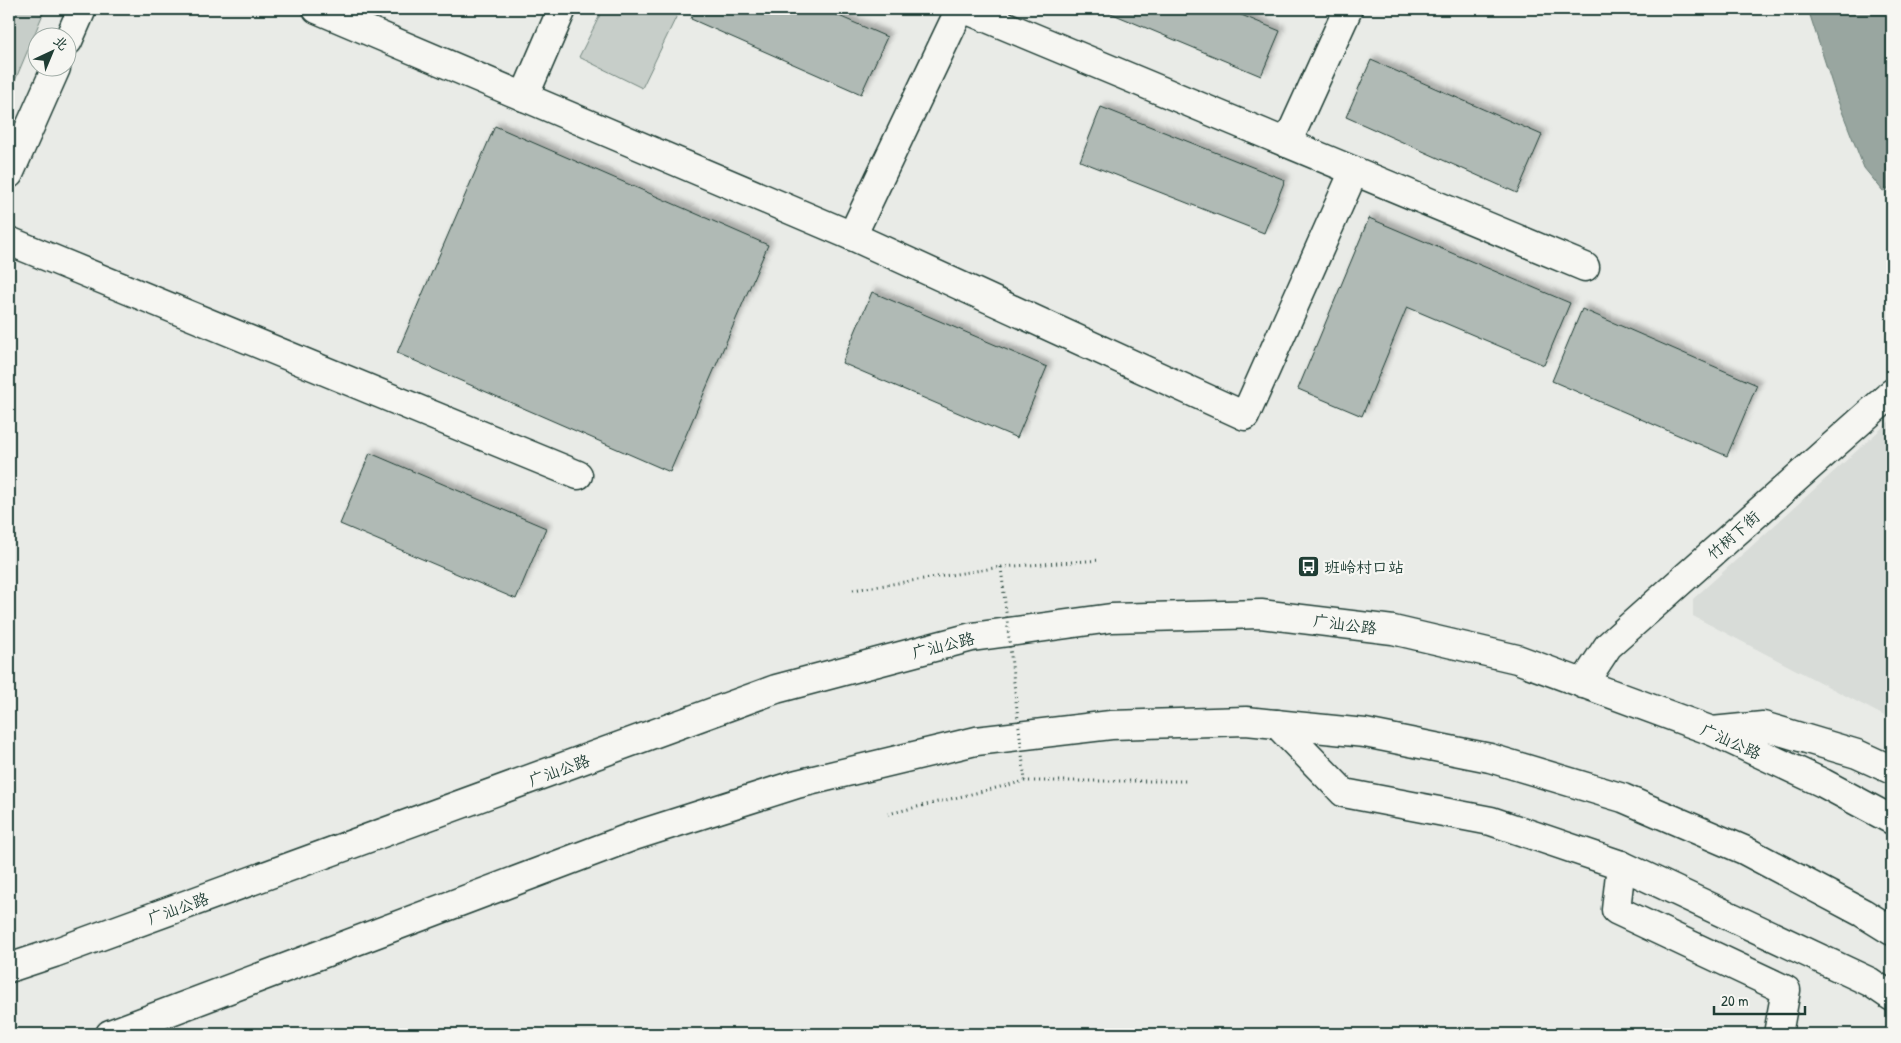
<svg xmlns="http://www.w3.org/2000/svg" width="1901" height="1043" font-family="'Patrick Hand','LXGW WenKai TC',sans-serif">
	<defs>
		<filter id="shadow"><feDropShadow dx="4.5" dy="-4.5" stdDeviation="2.5" flood-color="#0004"/></filter>
	</defs>
	<rect width="100%" height="100%" fill="#e9ebe7"/>
	<filter id="ink" filterUnits="userSpaceOnUse"><feTurbulence type="fractalNoise" baseFrequency=".02" numOctaves="2"/><feDisplacementMap in="SourceGraphic" scale="10" xChannelSelector="R" yChannelSelector="G"/><feConvolveMatrix kernelMatrix="1 2 1 2 8 2 1 2 1" color-interpolation-filters="sRGB"/></filter>
	<g filter="url(#ink)">
		<!-- built -->
		<path fill="#d8dcd8" d="M1892,419v301l-199,-104v-17z"/>
		<!-- green -->
		<g fill="#c7cec9" stroke="#73867e">
			<path d="M9,9h36l-36,86z"/>
			<path d="M603,9h77l-38,79 -63,-31z"/>
		</g>
		<!-- water -->
		<path fill="#99a6a0" stroke="#687c75" d="M1808,9h84v178l-9,4 -19,-23 -28,-72z"/>
		<!-- building -->
		<g fill="#b0bab5" stroke="#1f3d34" filter="url(#shadow)">
			<path d="M695,9h128l64,28 -26,57 -170,-75z"/>
			<path d="M1101,9h126l53,22 -19,45z"/>
			<path d="M1371,60l171,75 -25,58 -171,-76z"/>
			<path d="M1101,107l184,73 -21,53 -184,-72z"/>
			<path d="M495,126l273,119 -98,227 -273,-119z"/>
			<path d="M1369,218l201,85 -26,62 -137,-58 -45,109 -64,-27z"/>
			<path d="M872,292l175,75 -30,71 -175,-75z"/>
			<path d="M1582,309l175,76 -30,71 -175,-75z"/>
			<path d="M370,453l176,75 -30,71 -176,-75z"/>
		</g>
		<g fill="none" stroke-linecap="round" stroke-linejoin="round">
			<defs>
				<g id="minor">
					<path d="M317,9l535,227 393,180 109,-245"/>
					<path d="M965,9l620,258"/>
					<path d="M68,41l14,-32"/>
					<path d="M524,97l38,-88"/>
					<path d="M1287,143l61,-134"/>
					<path d="M9,174l47,-106"/>
					<path d="M852,236l108,-227"/>
					<path d="M9,241l569,234"/>
					<path d="M1583,684l25,-38 284,-253"/>
					<path d="M1277,724l67,69 147,28 130,44 249,117 22,15"/>
					<path d="M1621,865l-5,45 170,80 -8,44"/>
				</g>
				<g id="highway">
					<path d="M1712,731l51,-5 94,28 35,16"/>
					<path d="M9,968l45,-15 722,-264 196,-52 139,-19 150,-4 132,16 124,29 195,72 111,52 69,37"/>
					<path d="M110,1034l524,-198 163,-52 179,-43 135,-16 135,-4 119,12 125,25 133,40 121,52 119,63 29,18"/>
				</g>
			</defs>
			<!-- minor casing -->
			<use href="#minor" stroke="#1f3d34" stroke-width="31"/>
			<!-- highway casing -->
			<use href="#highway" stroke="#1f3d34" stroke-width="31"/>
			<!-- path -->
			<g stroke="#1f3d34" stroke-width="3" stroke-dasharray="1 4" stroke-linecap="butt">
				<path d="M853,590l148,-23 100,-7"/>
				<path d="M888,814l137,-33h163"/>
			</g>
			<!-- minor -->
			<use href="#minor" stroke="#f6f6f2" stroke-width="28"/>
			<!-- highway -->
			<use href="#highway" stroke="#f6f6f2" stroke-width="28"/>
			<!-- path-bridge -->
			<path stroke="#1f3d34" stroke-width="3" stroke-dasharray="1 4" stroke-linecap="butt" d="M1001,567l24,214"/>
		</g>
	</g>
	<!-- icons -->
	<defs>
		<symbol id="bus-square" viewBox="-11 -11 22 22"><rect x="-9" y="-9" width="18" height="18" rx="4" fill="#1f3d34" stroke="#f6f6f2"/><path d="M-5-6H5V4H4V6H2V4H-2V6H-4V4H-5ZM-3.5-4V0h7V-4ZM-3.5 1.2v1.5H-2V1.2ZM2 1.2v1.5H3.5V1.2Z" fill="#fff"/></symbol>
	</defs>
	<g fill-rule="evenodd">
		<use href="#bus-square" x="1296" y="554" width="25" height="25"/>
	</g>
	<g text-anchor="middle" dominant-baseline="central" stroke-width="4.5" stroke-linejoin="round" paint-order="stroke">
		<!-- street labels -->
		<g font-size="16" fill="#1f3d34" stroke="#f6f6f2">
			<text transform="translate(1733 535) rotate(-42)">竹树下街</text>
			<text transform="translate(1345 624) rotate(7)">广汕公路</text>
			<text transform="translate(943 645) rotate(-14)">广汕公路</text>
			<text transform="translate(1731 741) rotate(24)">广汕公路</text>
			<text transform="translate(559 770) rotate(-20)">广汕公路</text>
			<text transform="translate(178 908) rotate(-20)">广汕公路</text>
		</g>
		<!-- poi labels -->
		<g font-size="16" fill="#1f3d34" stroke="#f6f6f2" text-anchor="start">
			<text x="1324" y="567">班岭村口站</text>
		</g>
	</g>
	<!-- margin -->
	<rect width="1901" height="1043" fill="none" stroke="#f6f6f2" stroke-width="30"/>
	<rect x="15" y="15" width="1871" height="1013" fill="none" stroke="#1f3d34" stroke-width="2" filter="url(#ink)"/>
	<!-- north arrow -->
	<g transform="translate(52 52) rotate(44)"><circle r="24" fill="#f6f6f2" stroke="#a0aca6"/>
	<path d="M0-4L9 19L0 12L-9 19Z" fill="#1f3d34"/>
	<text y="-8" font-size="14" font-weight="bold" text-anchor="middle" fill="#1f3d34">北</text>
	</g>
	<!-- scale -->
	<path d="M1714 1006v8h91v-8" fill="none" stroke="#1f3d34" stroke-width="2.5"/>
	<text x="1721" y="1006" font-size="15" fill="#1f3d34" stroke="#f6f6f2" stroke-width="4" paint-order="stroke">20 m</text>
</svg>
